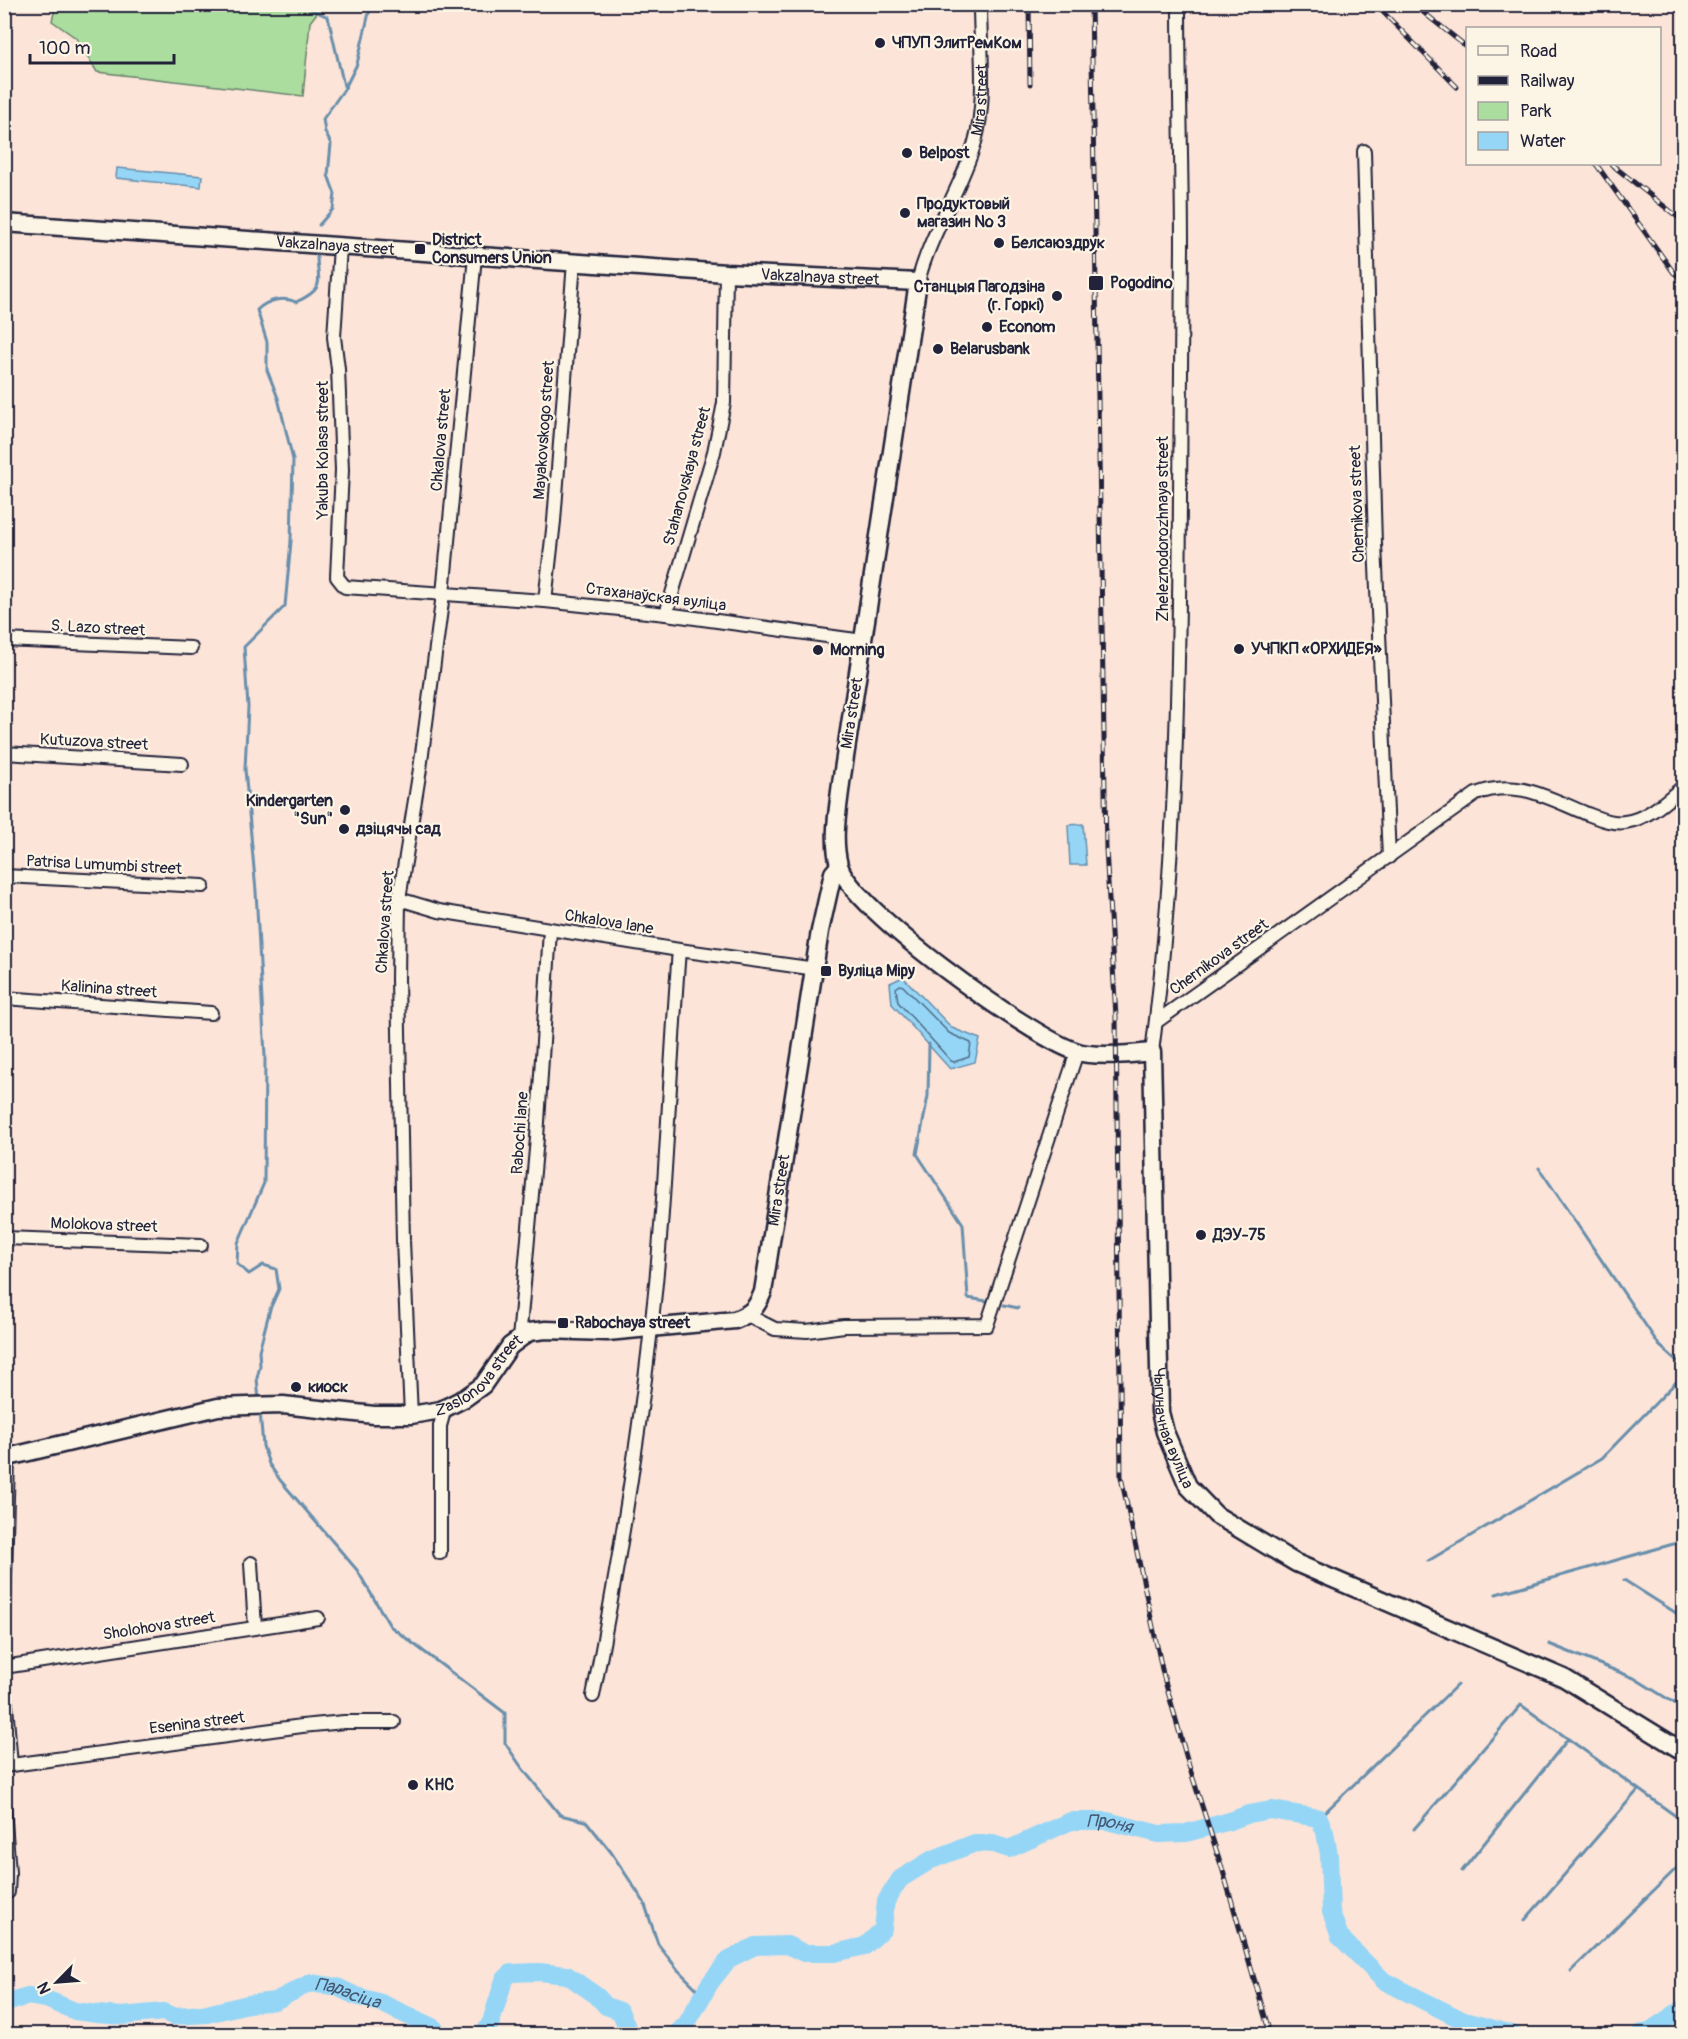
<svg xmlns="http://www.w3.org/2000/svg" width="1688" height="2039" font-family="Pangolin,sans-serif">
	<rect width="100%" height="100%" fill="#fce4d8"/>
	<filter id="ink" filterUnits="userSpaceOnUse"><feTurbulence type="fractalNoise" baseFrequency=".0167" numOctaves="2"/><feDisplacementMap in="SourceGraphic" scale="12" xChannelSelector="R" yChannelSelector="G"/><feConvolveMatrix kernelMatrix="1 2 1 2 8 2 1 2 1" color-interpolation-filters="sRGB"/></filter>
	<g filter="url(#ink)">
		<!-- green -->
		<path fill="#abdd9e" stroke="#66806c" stroke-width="1.5" d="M56,5v-1l267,1 -13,17 -7,74 -206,-24 -21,-34 -24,-17z"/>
		<!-- water -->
		<g fill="#95d6f7" stroke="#678eac" stroke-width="1.5">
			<path d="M117,168l85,8 -1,11 -85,-9z"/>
			<path d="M1083,824l3,41h-16l-2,-40z"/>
			<path d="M903,977l49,51 28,11 -5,23 -25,7 -58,-65 -2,-21z"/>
		</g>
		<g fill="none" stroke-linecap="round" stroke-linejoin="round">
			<!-- shore -->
			<path stroke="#506a86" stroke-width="1.5" d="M900,985l3,1 46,47 22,10 -2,14 -15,5 -3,-1 -53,-59 -2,-14z"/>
			<!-- stream -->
			<g stroke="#678eac" stroke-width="3">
				<path d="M299,4l29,13 16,69"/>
				<path d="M319,225l14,-16 2,-15 -7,-19 3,-31 -6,-12 -2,-13 22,-31 12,-24 14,-60"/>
				<path d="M929,1044l-1,52 -11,58 46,70 5,74 19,3"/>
				<path d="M1539,1168l120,177 25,22"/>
				<path d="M1004,1305l14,3"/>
				<path d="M259,1401l-2,-23 3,-12 -1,-15 11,-42 9,-20 -3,-20 -13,-4 -14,9 -12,-10 1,-21 26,-60 1,-127 -9,-165 -11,-122 3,-62 -4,-60 41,-41 6,-65 2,-81 -15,-62 -11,-28v-28l-10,-32c10,-10 27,-14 39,-8 33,-15 20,-22 21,-50"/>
				<path d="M260,1411l3,35 6,18 11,16 77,90 33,56 115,87v30l17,25 38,47 26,6 25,31 33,50 14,42 20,26 25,25"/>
				<path d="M1428,1561l174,-103 82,-84"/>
				<path d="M1624,1580l60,38"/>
				<path d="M1496,1594l188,-53"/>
				<path d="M1549,1644l85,34 50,31"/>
				<path d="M1319,1818l138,-133"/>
				<path d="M1414,1829l107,-124 163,117"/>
				<path d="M1462,1871l106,-132"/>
				<path d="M1525,1920l113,-130"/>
				<path d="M1571,1971l113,-110"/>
			</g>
			<!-- river -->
			<g stroke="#95d6f7" stroke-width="18">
				<path id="s1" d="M4,2003l24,-7 18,3 29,12 22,3 25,2 41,-4 10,4 34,-2 41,-10 27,-3 35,-18 27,4 19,9 25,7 53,25 5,6"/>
				<path d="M484,2034l7,-12 13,-42 7,-7 28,-1 28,3 30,21 9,10 14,5 10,23"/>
				<path id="s2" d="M676,2034l11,-11 23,-40 19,-24 26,-13 32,-1 17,8h30l31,-7 18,-17 3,-28 14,-22 31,-19 44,-17 18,1 16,5 62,-28h36l52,13 27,-1 44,-12 19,-7 22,-4 48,8 6,14 4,23 2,57 9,25 44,44 80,40 48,13"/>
				<path d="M1640,2034l11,-4 33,-22"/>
			</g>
			<defs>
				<g id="street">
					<path d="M1364,151l11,393 14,313"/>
					<path d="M340,247l-6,90 4,32 4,101 -5,107 8,10 200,14 121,13 197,27"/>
					<path id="s3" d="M918,282c12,-49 43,-92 57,-140 12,-42 5,-94 5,-138"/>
					<path d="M545,601l9,-80 20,-259"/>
					<path d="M666,614l48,-162 10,-49 2,-130"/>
					<path d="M4,640l187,8"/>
					<path d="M4,753l178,11"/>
					<path d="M4,876l199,10"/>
					<path d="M399,899l40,12 240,39 137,19"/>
					<path d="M4,998l207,15"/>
					<path d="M1156,1022l320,-228c40,-16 72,4 109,19 13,5 26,11 40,9 23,-3 42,-22 59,-36"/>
					<path d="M1152,1052c24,-185 27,-371 28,-557 0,-83 2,-165 2,-248 0,-81 -3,-162 -3,-243"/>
					<path d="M4,1238l197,7"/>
					<path d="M747,1315l28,14 32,2 37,-5 143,-1 90,-273"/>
					<path d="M519,1339l18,-201 13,-208"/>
					<path d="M411,1415l-8,-174 -5,-262 1,-80 21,-130 23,-175 32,-338"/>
					<path d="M440,1553v-127l5,-18"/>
					<path d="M251,1563l4,65"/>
					<path d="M4,1616l4,-158"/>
					<path d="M4,1667l314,-49"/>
					<path d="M4,1682l7,83"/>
					<path d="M593,1696c24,-121 44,-244 58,-367 15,-126 18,-253 28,-379"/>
					<path d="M4,1766l298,-40 42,-4h50"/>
					<path d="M4,1808l5,65 -1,19"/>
				</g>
				<g id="secondary">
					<path id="s4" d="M4,223l722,50 192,9 -77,501c-3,27 -9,55 -2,82 12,44 191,171 236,186 18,7 58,3 77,1l8,360 5,20 23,54 28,29 80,48 268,115 120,74"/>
					<path id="s5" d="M4,1458l214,-51 65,-2 91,10h37l30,-5 24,-12 18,-13 27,-39 19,-14 17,-2 61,2 128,-12c17,-7 21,-11 28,-28l57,-361 13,-58 6,-7"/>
				</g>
			</defs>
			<!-- street casing -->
			<use href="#street" stroke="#22223b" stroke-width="16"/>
			<!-- secondary casing -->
			<use href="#secondary" stroke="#22223b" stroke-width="21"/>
			<!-- street -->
			<use href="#street" stroke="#fcf5e5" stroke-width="12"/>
			<!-- secondary -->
			<use href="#secondary" stroke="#fcf5e5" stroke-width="16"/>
			<defs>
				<g id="rail">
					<path d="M1029,4l1,80"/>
					<path d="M1091,4l15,845 10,168 5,460 42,197 26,92 34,105 47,163"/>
					<path d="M1375,4l82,83"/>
					<path d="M1413,4l55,44"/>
					<path d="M1596,164l78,109 10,7"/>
					<path d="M1611,164l73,58"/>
				</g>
			</defs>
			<!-- rail casing -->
			<use href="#rail" stroke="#22223b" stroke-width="5"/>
			<!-- rail -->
			<use href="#rail" stroke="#fcf5e5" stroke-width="3" stroke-dasharray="9" stroke-linecap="butt"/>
		</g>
	</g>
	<!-- markers -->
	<g fill="#22223b" stroke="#fcf5e5" stroke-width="2">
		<circle cx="880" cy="43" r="6"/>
		<circle cx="907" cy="153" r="6"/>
		<circle cx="905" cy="213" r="6"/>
		<circle cx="999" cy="243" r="6"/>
		<rect x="414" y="243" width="12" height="12" rx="3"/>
		<rect x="1088" y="275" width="16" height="16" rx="3"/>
		<circle cx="1057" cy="296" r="6"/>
		<circle cx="987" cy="327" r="6"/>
		<circle cx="938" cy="349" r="6"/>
		<circle cx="1239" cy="649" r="6"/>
		<circle cx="818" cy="650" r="6"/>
		<circle cx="345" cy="810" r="6"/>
		<circle cx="344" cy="829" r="6"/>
		<rect x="820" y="965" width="12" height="12" rx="3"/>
		<circle cx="1201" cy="1235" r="6"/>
		<rect x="557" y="1317" width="12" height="12" rx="3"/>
		<circle cx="296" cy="1387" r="6"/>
		<circle cx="413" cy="1785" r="6"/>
	</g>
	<g text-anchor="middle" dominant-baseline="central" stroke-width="4.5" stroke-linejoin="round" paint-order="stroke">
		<!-- poi labels -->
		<g font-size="16" font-weight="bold" fill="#22223b" stroke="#fcf5e5" text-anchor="start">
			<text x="892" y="43">ЧПУП ЭлитРемКом</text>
			<text x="919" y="153">Belpost</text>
			<text x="917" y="204">Продуктовый<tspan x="917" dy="18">магазин № 3</tspan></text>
			<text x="432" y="240">District<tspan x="432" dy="18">Consumers Union</tspan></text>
			<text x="1011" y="243">Белсаюздрук</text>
			<text x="1110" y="283">Pogodino</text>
			<text x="1045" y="287" text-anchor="end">Станцыя Пагодзіна<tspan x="1045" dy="18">(г. Горкі)</tspan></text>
			<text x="999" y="327">Econom</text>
			<text x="950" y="349">Belarusbank</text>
			<text x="1251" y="649">УЧПКП «ОРХИДЕЯ»</text>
			<text x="830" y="650">Morning</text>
			<text x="333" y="801" text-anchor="end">Kindergarten<tspan x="333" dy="18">"Sun"</tspan></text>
			<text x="356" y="829">дзіцячы сад</text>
			<text x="838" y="971">Вуліца Міру</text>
			<text x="1213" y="1235">ДЭУ-75</text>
			<text x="575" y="1323">Rabochaya street</text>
			<text x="308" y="1387">киоск</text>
			<text x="425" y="1785">КНС</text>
		</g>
		<!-- street labels -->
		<g font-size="16" fill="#22223b" stroke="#fcf5e5">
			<text stroke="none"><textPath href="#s3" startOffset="194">Mira street</textPath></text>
			<text stroke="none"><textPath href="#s4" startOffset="332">Vakzalnaya street</textPath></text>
			<text stroke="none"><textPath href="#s4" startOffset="818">Vakzalnaya street</textPath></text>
			<text transform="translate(544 430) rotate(-86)">Mayakovskogo street</text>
			<text transform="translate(441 440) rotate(-85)">Chkalova street</text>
			<text transform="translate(323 450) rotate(-90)">Yakuba Kolasa street</text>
			<text transform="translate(687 476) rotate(-75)">Stahanovskaya street</text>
			<text transform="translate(1357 504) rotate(-92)">Chernikova street</text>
			<text transform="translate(1163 529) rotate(-90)">Zheleznodorozhnaya street</text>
			<text transform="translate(656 597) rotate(7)">Стаханаўская вуліца</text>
			<text transform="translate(98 628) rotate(3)">S. Lazo street</text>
			<text transform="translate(852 713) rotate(-81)">Mira street</text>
			<text transform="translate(94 742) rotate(3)">Kutuzova street</text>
			<text transform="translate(104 865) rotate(3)">Patrisa Lumumbi street</text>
			<text transform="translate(385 922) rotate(-86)">Chkalova street</text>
			<text transform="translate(609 922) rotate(9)">Chkalova lane</text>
			<text transform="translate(1219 957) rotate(-36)">Chernikova street</text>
			<text transform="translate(109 989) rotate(4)">Kalinina street</text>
			<text transform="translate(520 1133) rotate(-86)">Rabochi lane</text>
			<text stroke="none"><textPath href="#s5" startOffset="915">Mira street</textPath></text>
			<text transform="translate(104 1225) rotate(2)">Molokova street</text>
			<text stroke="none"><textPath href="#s5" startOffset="496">Zaslonova street</textPath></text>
			<text stroke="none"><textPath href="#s4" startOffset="2265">Чыгуначная вуліца</textPath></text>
			<text transform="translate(159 1626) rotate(-9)">Sholohova street</text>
			<text transform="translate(197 1723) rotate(-7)">Esenina street</text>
		</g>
		<!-- water labels -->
		<g font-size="18" font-style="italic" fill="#445873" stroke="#fcf5e5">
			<text stroke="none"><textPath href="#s2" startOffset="538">Проня</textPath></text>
			<text stroke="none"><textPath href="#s1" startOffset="356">Парасіца</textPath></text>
		</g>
	</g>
	<!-- margin -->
	<rect width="1688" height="2039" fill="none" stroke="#fcf5e5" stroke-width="24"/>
	<rect x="12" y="12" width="1664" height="2015" fill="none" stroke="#22223b" stroke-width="2" filter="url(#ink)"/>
	<!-- legend -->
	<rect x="1466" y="27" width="195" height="138" fill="#fcf5e5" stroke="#a5a1a1" stroke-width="1.5"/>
	<rect x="1478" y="46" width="30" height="9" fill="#fcf5e5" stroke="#a5a1a1" stroke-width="1.5"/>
	<text x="1520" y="57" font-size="18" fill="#22223b">Road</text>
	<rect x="1478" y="76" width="30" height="9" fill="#22223b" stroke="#a5a1a1" stroke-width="1.5"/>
	<text x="1520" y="87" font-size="18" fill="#22223b">Railway</text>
	<rect x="1478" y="102" width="30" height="18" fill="#abdd9e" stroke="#a5a1a1" stroke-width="1.5"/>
	<text x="1520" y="117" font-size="18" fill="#22223b">Park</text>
	<rect x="1478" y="132" width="30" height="18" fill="#95d6f7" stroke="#a5a1a1" stroke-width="1.5"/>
	<text x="1520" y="147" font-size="18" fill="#22223b">Water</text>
	<!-- north arrow -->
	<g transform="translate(57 1982) rotate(245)" stroke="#fcf5e5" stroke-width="4.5" paint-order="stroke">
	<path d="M0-4.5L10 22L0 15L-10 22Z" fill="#22223b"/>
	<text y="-9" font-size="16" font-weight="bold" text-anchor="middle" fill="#22223b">N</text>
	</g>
	<!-- scale -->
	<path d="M30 54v9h144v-9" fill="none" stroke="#22223b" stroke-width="3"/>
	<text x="39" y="54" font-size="18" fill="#22223b" stroke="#fcf5e5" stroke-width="4.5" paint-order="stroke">100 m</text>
</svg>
